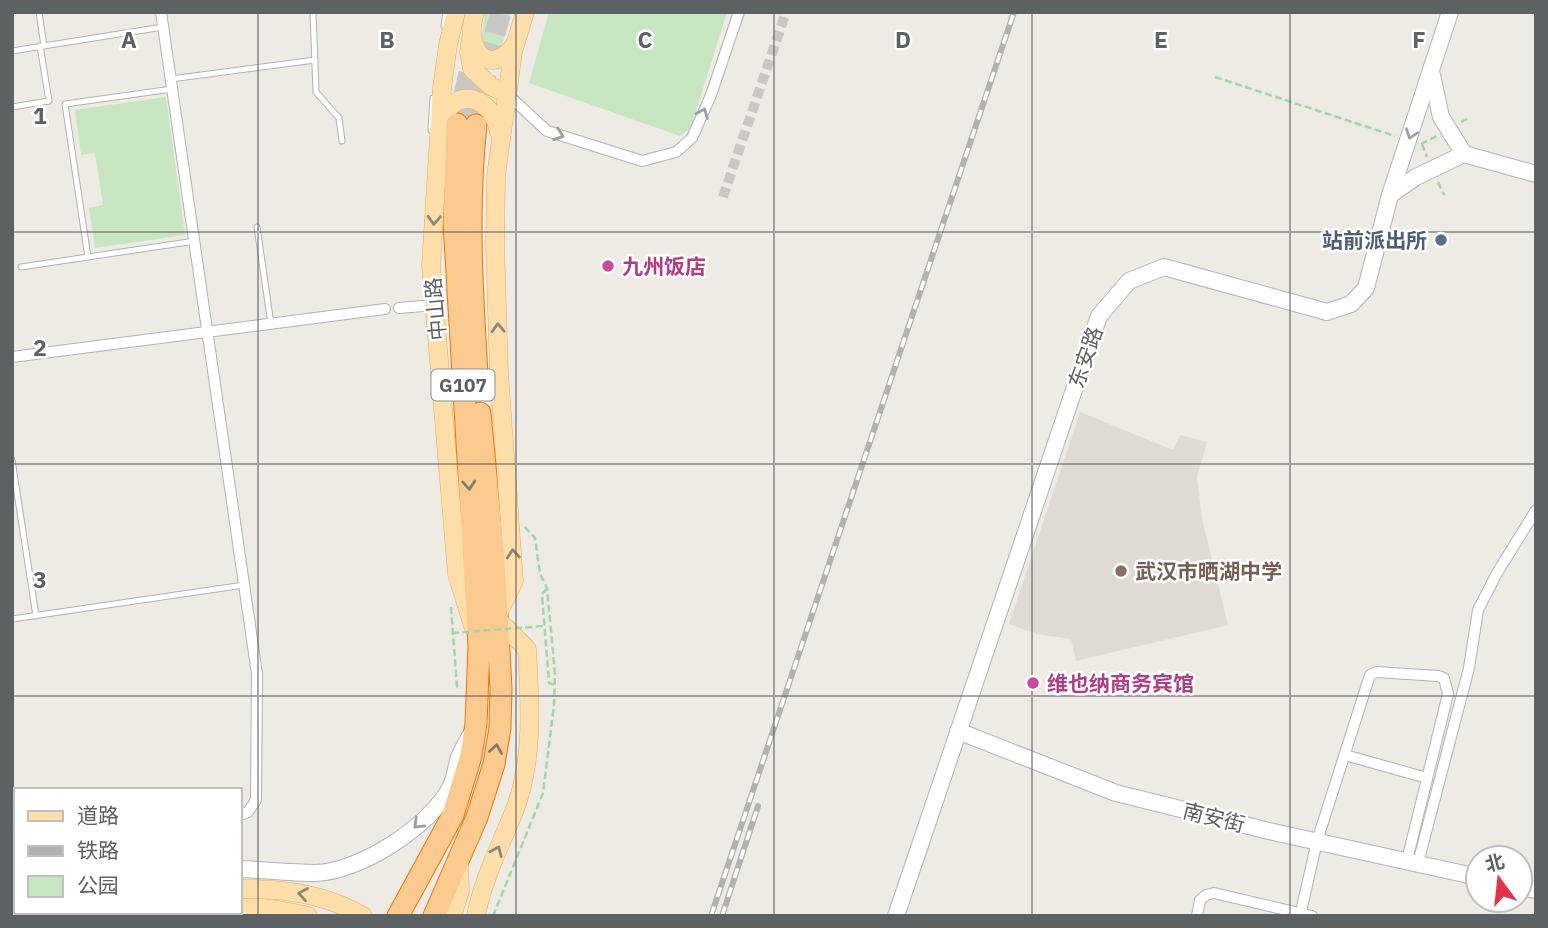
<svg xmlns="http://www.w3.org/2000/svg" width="1548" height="928" font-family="'IBM Plex Sans','Noto Sans SC',sans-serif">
	<rect width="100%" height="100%" fill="#eeeae4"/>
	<!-- education -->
	<path fill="#e1dbd5" d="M1080,412l93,38 7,-15 27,7 -10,35 5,41 26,107 -152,36 -5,-22 -35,-5 -27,-10z"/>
	<!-- green -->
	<g fill="#c8e6c1">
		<path d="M485,12h25l-10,42 -4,1 -16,-8z"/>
		<path d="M549,12h178l-36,115 -11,9 -151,-53z"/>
		<path d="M166,97l19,138 -90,13 -6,-40 14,-3 -8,-52 -14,2 -6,-45z"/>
	</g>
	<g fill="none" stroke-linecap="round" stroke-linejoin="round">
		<!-- street-tunnel -->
		<path stroke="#cac8c4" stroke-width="10" stroke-dasharray="10 5" stroke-linecap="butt" d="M723,197l63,-185"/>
		<!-- highway-tunnel -->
		<g stroke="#cac8c4" stroke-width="21" stroke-dasharray="21 10" stroke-linecap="butt">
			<path d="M457,124l17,-72"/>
			<path d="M476,125l14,-74 11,-39"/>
		</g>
		<defs>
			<g id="lane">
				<path d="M39,12l5,34"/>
				<path d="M313,12l3,80 23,26 3,23"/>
				<path d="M444,26l2,-14"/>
				<path d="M12,51l151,-24"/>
				<path d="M171,79l144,-19"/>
				<path d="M12,107l37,-6 -9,-55"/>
				<path d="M431,130l2,-32"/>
				<path d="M257,227l14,97"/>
				<path d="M88,257l-23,-153 107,-15"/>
				<path d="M21,267l174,-26"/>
				<path d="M12,460l24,156"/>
				<path d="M12,619l232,-34"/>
			</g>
			<g id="street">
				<path d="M161,12l96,662 -1,126 -8,12 -8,3"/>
				<path d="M506,93l41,38 95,30 34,-9 16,-14 19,-43 28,-83"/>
				<path d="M399,308l36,-3"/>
				<path d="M12,357l373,-48"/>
				<path d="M1345,755l82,23"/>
				<path d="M1418,863l51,-195 9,-58 19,-37 39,-63"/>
				<path d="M12,881h4"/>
				<path d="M1197,916l3,-16 6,-5 8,-2 98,23"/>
				<path d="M1300,916l17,-75 53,-166 6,-3 62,4 6,2 4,16 -41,166"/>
			</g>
			<g id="secondary">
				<path d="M1464,154l72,20"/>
				<path d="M1390,195l26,-18 48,-23 -23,-37 -9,-42"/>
				<path d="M958,731l158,62 153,38 209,46"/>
				<path d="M240,869c25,1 50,4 75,4 45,-1 116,-47 136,-87 5,-10 5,-22 9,-31 3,-7 7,-13 10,-19"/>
				<path d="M1520,887l16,3"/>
				<path d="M90,916l6,-4"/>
				<path d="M896,916l203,-600 30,-35 35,-14 163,45 24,-8 15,-16 24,-93 60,-183"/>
			</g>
			<g id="primary">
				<path d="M456,12l-8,33 -6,43 -11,178 26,308 16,52"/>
				<path d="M475,12c-2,8 -4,16 -3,23 4,30 27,33 43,9"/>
				<path d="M471,38l-2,14 3,17 20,18 14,6"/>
				<path d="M442,121c14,-38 51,-23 57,11"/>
				<path d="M240,889c42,-1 86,5 123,27"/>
				<path d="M240,908c23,-2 45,3 68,8"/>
				<path d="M125,916l8,-4"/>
				<path d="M191,916l18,-4"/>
				<path d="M452,916l8,-25 -1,-30"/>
				<path d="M476,916c7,-38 25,-71 39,-107 19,-51 15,-106 12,-160l-31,-31 18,-37 -15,-208 -4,-130 1,-67 17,-124 12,-40"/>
			</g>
			<g id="highway">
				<path d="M476,125c-9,83 -4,166 1,249"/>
				<path d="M398,916l55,-101 18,-59 5,-32 3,-78 -25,-424 3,-98"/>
				<path d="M434,916l43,-99 17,-53 6,-36 1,-40 -7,-127 -14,-148"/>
			</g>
		</defs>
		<!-- lane casing -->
		<use href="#lane" stroke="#afb3b6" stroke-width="7"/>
		<!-- street casing -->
		<use href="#street" stroke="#afb3b6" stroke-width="12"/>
		<!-- secondary casing -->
		<use href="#secondary" stroke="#b0b5b9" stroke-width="18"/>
		<!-- primary casing -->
		<use href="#primary" stroke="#f0a95c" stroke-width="19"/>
		<!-- highway casing -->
		<use href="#highway" stroke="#ef7703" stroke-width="23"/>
		<!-- path -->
		<g stroke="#a4d7a7" stroke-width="2.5" stroke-dasharray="7 3.5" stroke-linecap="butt">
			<path d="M1215,77l180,59"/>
			<path d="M1461,122l8,-4"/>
			<path d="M1421,144l16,-8"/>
			<path d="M1422,144l5,13"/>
			<path d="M1438,182l6,13"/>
			<path d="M547,589l-5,5 7,89 6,2"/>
			<path d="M451,607l6,80 4,1"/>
			<path d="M493,916l50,-123 11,-88 1,-31 -8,-86 -7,-14 -5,-36 -11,-12"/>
		</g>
		<!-- lane -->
		<use href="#lane" stroke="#fff" stroke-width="5"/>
		<!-- street -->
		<use href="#street" stroke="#fff" stroke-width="10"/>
		<!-- secondary -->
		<use href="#secondary" stroke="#fff" stroke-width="16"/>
		<!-- primary -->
		<use href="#primary" stroke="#fedfa9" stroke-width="18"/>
		<!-- highway -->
		<use href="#highway" stroke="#fbca8e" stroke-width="21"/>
		<defs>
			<g id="rail">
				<path d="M711,916l303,-904"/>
				<path d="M722,916l36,-110"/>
			</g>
		</defs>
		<!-- rail casing -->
		<use href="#rail" stroke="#b1b2b2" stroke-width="6"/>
		<!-- rail -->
		<use href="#rail" stroke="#fff" stroke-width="3.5" stroke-dasharray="10" stroke-linecap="butt"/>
		<!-- path-bridge -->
		<path stroke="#a4d7a7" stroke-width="2.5" stroke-dasharray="7 3.5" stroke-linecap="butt" d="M452,633l92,-7"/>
	</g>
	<!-- one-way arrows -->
	<defs><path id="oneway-chevron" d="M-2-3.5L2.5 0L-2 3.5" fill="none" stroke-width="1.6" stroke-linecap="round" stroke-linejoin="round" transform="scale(1.75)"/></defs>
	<g stroke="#9da0a2">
		<use href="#oneway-chevron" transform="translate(703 113) rotate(-67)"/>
		<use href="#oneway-chevron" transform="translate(1411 134) rotate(109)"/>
		<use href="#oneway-chevron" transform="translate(559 135) rotate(19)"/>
		<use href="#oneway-chevron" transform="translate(418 824) rotate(136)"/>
	</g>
	<g stroke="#8d8779">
		<use href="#oneway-chevron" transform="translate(434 220) rotate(93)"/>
		<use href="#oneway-chevron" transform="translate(498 328) rotate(-92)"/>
		<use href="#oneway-chevron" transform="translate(513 554) rotate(-94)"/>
		<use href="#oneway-chevron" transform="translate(497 851) rotate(-67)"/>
		<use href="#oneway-chevron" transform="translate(303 894) rotate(-170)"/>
	</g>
	<g stroke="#847b6e">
		<use href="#oneway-chevron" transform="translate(469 485) rotate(86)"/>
		<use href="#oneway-chevron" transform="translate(496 749) rotate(-81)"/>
	</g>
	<!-- grid -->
	<path fill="none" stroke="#5c6164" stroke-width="2" stroke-opacity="0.55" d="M258,12v904M516,12v904M774,12v904M1032,12v904M1290,12v904M12,232h1524M12,464h1524M12,696h1524"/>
	<!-- markers -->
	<circle fill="#5c6f8a" stroke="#fff" stroke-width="2.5" cx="1441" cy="240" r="7"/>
	<g fill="#d1479c" stroke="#fff" stroke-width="2.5">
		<circle cx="608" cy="266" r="7"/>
		<circle cx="1033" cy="683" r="7"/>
	</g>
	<circle fill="#8d6e63" stroke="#fff" stroke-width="2.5" cx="1121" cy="571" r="7"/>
	<g text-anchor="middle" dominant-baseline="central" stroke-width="5" stroke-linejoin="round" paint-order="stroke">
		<!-- shield labels -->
		<rect fill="#fff" stroke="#8d9092" stroke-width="2" x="431.5" y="369.5" width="63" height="31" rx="5"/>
		<g font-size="19" font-weight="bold" fill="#5c6164">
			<text x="463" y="385">G107</text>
		</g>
		<!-- service labels -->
		<g font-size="21" font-weight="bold" fill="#4e5e75" stroke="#fff" text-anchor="end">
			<text x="1427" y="240">站前派出所</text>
		</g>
		<!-- hotel labels -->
		<g font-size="21" font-weight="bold" fill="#b23c85" stroke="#fff" text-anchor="start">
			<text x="622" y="266">九州饭店</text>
			<text x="1047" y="683">维也纳商务宾馆</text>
		</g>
		<!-- street labels -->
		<g font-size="21" fill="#5c6164" stroke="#fff">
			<text transform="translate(435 309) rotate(-95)">中山路</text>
			<text transform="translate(1085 357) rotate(-71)">东安路</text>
			<text transform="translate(1214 817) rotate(14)">南安街</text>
		</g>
		<!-- education labels -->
		<g font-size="21" font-weight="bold" fill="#785e54" stroke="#fff" text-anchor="start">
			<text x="1135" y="571">武汉市晒湖中学</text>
		</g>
	</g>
	<g font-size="23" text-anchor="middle" font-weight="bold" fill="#5c6164" stroke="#fff" stroke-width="5" stroke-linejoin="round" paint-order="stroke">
		<text x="129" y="48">A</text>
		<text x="387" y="48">B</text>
		<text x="645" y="48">C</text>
		<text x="903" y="48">D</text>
		<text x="1161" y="48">E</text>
		<text x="1419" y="48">F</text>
		<text x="40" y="124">1</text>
		<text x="40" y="356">2</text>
		<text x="40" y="588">3</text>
	</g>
	<!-- border -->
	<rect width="1548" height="928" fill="none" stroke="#5c6164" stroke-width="28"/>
	<!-- legend -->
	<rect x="14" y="788" width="228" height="126" fill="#ffffff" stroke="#bec0c1" stroke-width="2"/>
	<rect x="28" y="811" width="35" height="10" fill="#fedfa9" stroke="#bec0c1" stroke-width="2"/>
	<text x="77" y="823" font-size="21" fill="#5c6164">道路</text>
	<rect x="28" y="846" width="35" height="10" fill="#b1b2b2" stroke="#bec0c1" stroke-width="2"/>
	<text x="77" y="858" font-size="21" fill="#5c6164">铁路</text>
	<rect x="28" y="876" width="35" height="21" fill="#c8e6c1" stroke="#bec0c1" stroke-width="2"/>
	<text x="77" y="893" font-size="21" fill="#5c6164">公园</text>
	<!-- north arrow -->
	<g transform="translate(1499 879) rotate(345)"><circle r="33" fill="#ffffff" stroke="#bec0c1" stroke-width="2"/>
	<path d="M0-5L12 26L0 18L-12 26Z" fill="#e73147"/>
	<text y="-10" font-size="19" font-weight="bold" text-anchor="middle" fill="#5c6164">北</text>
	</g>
</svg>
